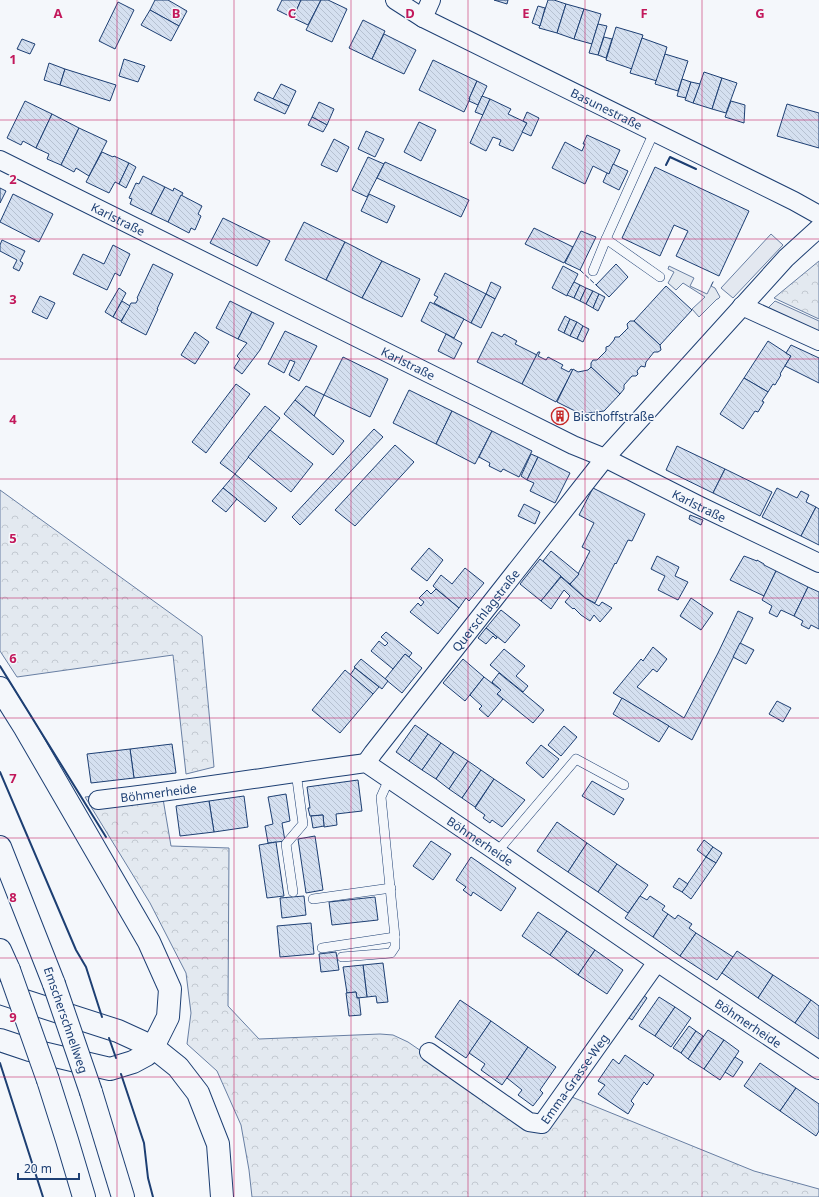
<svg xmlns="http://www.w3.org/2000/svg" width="819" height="1197" font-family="'Noto Sans',sans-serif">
	<defs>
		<pattern id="park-crowns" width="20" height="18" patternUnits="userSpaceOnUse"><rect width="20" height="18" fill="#e3e9f0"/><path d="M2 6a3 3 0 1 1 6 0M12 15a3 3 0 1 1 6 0" fill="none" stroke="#c2c9d1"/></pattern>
		<pattern id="building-back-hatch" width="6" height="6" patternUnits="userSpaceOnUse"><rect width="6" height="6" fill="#d5e0f0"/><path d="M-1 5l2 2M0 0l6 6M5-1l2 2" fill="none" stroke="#b6c1d1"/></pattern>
	</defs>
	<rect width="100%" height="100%" fill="#f4f7fb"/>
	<!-- grass -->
	<path fill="#e3e9f0" stroke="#687fa3" d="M669,266l25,12 -4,8 17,8 4,-8 4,2 5,9 -2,2h-1l-18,18 -7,-8 13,-12 -22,-14 -7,7 -8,-7 6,-11 -6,-3z"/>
	<!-- park -->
	<g fill="url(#park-crowns)" stroke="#687fa3">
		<path d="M819,261v58l-45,-21z"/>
		<path d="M0,490l202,146 12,131 -28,7 -13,-119 -156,22 -17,-26z"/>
		<path d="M161,787l10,59 58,2 -1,158 31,33 121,-5 13,1 15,7 121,83 38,-30 187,76 65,18v8h-567l-3,-27 -8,-45 -24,-54 -30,-27 4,-31 -5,-40 -36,-70 -65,-106z"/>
	</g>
	<!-- parking -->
	<g fill="#e3e8f0" stroke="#687fa3">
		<path d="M771,234l12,11 -50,53 -12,-10z"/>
		<path d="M775,301l44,20v16l-55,-25z"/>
	</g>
	<!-- building -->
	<g fill="url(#building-back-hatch)" stroke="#1d3f73">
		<path d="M155,0h13l19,11 -8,15 -29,-16z"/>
		<path d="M282,0h19l-8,18 -16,-8z"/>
		<path d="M301,0h20l-13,25 -15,-7z"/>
		<path d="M321,0h7l19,9 -15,33 -26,-12z"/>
		<path d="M494,0h14l-1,4z"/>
		<path d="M548,0h6l12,4 -9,29 -18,-5z"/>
		<path d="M118,2l16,8 -19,39 -16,-8z"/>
		<path d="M566,4l18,5 -10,30 -17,-6z"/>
		<path d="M538,6l7,2 -5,18 -8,-3z"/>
		<path d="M584,9l17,5 -9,30 -18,-5z"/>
		<path d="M150,10l29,16 -8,15 -30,-16z"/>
		<path d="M363,20l22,11 -13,28 -23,-11z"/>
		<path d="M598,24l9,2 -9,29 -9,-2z"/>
		<path d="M616,27l27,8 -11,34 -26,-9z"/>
		<path d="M384,34l32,16 -12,24 -32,-15z"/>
		<path d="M604,37l8,2 -6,19 -8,-3z"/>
		<path d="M642,38l25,9 -10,34 -27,-8z"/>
		<path d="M22,39l13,5 -5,10 -13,-5z"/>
		<path d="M665,54l23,7 -10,30 -23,-7z"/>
		<path d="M124,59l21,7 -7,16 -19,-6z"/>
		<path d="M433,60l44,21 -8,18h1l-1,2 -5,11 -45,-22z"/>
		<path d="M49,63l16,6 -5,16 -16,-5z"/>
		<path d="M65,69l51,16 -6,16 -50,-16z"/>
		<path d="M704,72l18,6 -10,31 -19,-6z"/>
		<path d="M722,78l15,5 -11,30 -14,-4z"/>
		<path d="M682,79l9,3 -5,16 -9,-2z"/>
		<path d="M477,81l10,5 -9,19 -9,-4 1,-2h-1z"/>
		<path d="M691,82l9,2 -7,19 -8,-3z"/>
		<path d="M281,84l15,7 -7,15 -16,-7z"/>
		<path d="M258,92l31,14 -4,8 -31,-14z"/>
		<path d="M482,96l8,3 -7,16 -8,-3z"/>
		<path d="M490,99l21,10 -3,5 19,9 -14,28 -14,-6 2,-5 -8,-3 -7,14 -16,-8z"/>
		<path d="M25,101l27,13 -16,34 -13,-7 -2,4 -14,-7z"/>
		<path d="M731,101l14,4 -1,18 -19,-6z"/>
		<path d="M319,102l15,7 -7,16 -15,-8z"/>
		<path d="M787,104l32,9v35l-42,-12z"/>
		<path d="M527,112l12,6 -8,18 -9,-4 5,-9 -4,-2z"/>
		<path d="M52,114l27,14 -18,37 -14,-6 2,-5 -13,-6z"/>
		<path d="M312,117l15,8 -4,7 -15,-7z"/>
		<path d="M419,122l17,8 -15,31 -17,-9z"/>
		<path d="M79,128l28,13 -18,35 -13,-8 -2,4 -13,-7z"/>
		<path d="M366,131l18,8 -9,18 -17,-8z"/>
		<path d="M587,135l33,15 -11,24 -16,-8 -8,18 -33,-16 13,-26 17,9 3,-7h-2z"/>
		<path d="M334,139l15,8 -12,25 -16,-7z"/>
		<path d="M102,152l11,5 1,-1 15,7 -10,21 -4,-2 -6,11 -23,-11z"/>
		<path d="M368,157l16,7 -17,33 -15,-7z"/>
		<path d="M385,162l84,38 -8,17 -84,-39z"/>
		<path d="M129,163l7,4 -10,21 -7,-4z"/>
		<path d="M613,164l15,7 -9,19 -16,-8 4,-9 2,1z"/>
		<path d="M655,167l94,44 -30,65 -43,-20 12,-25 -14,-6 -14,31 -38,-18z"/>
		<path d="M143,176l22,11 -14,27 -21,-10 2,-5 -3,-1 7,-15 3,1z"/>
		<path d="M165,187l8,4 1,-3 9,5 -15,29 -17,-8z"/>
		<path d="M0,188l6,3 -6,12z"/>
		<path d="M13,194l40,20 -14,28 -39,-20z"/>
		<path d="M369,194l26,12 -8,17 -26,-12z"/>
		<path d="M181,195l21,11 -4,8 3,2 -6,14 -4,-2 -2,5 -21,-11z"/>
		<path d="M223,218l47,23 -13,25 -47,-23z"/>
		<path d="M304,222l41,20 -19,38 -41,-20z"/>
		<path d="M534,228l39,19 -9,16 -39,-19z"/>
		<path d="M581,231l15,6 -16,33 -15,-7z"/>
		<path d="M2,240l23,11 -5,10 3,2 -4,8 -6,-3 4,-8 -17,-9v-6z"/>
		<path d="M345,242l37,19 -20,37 -36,-18z"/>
		<path d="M113,245l17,9 -10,22 -5,-3 -8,17 -34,-16 10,-20 21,10z"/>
		<path d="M382,261l38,18 -18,38 -40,-19z"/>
		<path d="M153,264l20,10 -16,35h1l-12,26 -25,-13 10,-19h5l2,-4 -1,-1z"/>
		<path d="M616,264l12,13 -19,20 -13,-12z"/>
		<path d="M563,266l15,8 -11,22 -15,-8z"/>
		<path d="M445,273l41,21 -15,29 -37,-20 4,-6 -4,-2z"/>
		<path d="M491,282l10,5 -6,12 -9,-5z"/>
		<path d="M574,282l6,3 -6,13 -7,-3z"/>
		<path d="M580,285l6,3 -6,13 -6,-3z"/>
		<path d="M666,286l26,24 -32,35 -26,-24z"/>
		<path d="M119,288l7,5 -13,24 -8,-5z"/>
		<path d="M586,288l7,3 -7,13 -6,-3z"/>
		<path d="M593,291l6,3 -6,14 -7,-4z"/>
		<path d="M486,294l9,5 -14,29 -10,-5z"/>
		<path d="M599,294l6,3 -7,14 -5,-3z"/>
		<path d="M40,296l15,7 -8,16 -15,-7z"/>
		<path d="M122,301l8,5 -9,15 -8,-4z"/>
		<path d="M230,301l22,11 -14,27 -22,-11z"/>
		<path d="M430,302l34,17 -10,19 -33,-17z"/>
		<path d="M252,312l22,11 -14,27 -18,24 -8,-6 6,-9 -3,-3 10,-13 -9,-4z"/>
		<path d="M565,316l5,3 -6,14 -6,-3z"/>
		<path d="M570,319l7,3 -7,14 -6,-3z"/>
		<path d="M630,321h4l26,24 1,5 -3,2h-4l-8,10 -1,5 -4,-1 -4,5 1,3 -2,2h-4l-8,9v4l-4,5 -29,-27v-4l2,-3h4l9,-9v-4l3,-1 5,-6 1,-3h4l9,-9 -1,-4z"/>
		<path d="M577,322l6,4 -6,13 -7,-3z"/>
		<path d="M583,326l6,3 -6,13 -6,-3z"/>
		<path d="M285,331l32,15 -18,35 -10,-6 6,-13 -5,-2 -6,13 -16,-9z"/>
		<path d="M195,332l14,10 -14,22 -14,-9z"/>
		<path d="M492,332l10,5 2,-3 13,7 -2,3 22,11 -15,29 -45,-22z"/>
		<path d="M446,334l16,9 -8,16 -16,-8z"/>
		<path d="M768,341l23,15 -11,18 1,1 -6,10 -2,-1 -5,8 -24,-14z"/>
		<path d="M791,345l28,13v25l-34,-17 6,-10 -5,-3z"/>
		<path d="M538,352h2l-2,4 8,4 2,-3 15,8 -2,3 8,4 2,-3 2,1 -17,32 -34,-18z"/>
		<path d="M343,357l45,22 -18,38 -46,-22z"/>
		<path d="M591,367l29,27 -16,17 -23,3 -24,-12 16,-33 5,3 10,-2z"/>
		<path d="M744,378l24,14 -6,9 2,1 -6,10 -3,-1 -12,18 -23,-15z"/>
		<path d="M236,384l14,10 -44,59 -14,-11z"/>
		<path d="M306,386l18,9 -10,21 -19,-16z"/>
		<path d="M409,390l43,21 -16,33 -43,-21z"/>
		<path d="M295,400l49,41 -11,14 -49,-41z"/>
		<path d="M265,406l15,12 -45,56 -15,-11z"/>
		<path d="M452,411l40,20 -17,33 -39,-20z"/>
		<path d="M555,411l13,5 -3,5 -12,-6z"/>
		<path d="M374,429l9,8 -83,88 -8,-8z"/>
		<path d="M270,430l43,34 -22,28 -43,-35z"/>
		<path d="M492,431l40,20 -13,26 -16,-8 -2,3 -12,-6 1,-3 -11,-6z"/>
		<path d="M395,445l19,17 -59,64 -20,-16z"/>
		<path d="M677,446l48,23 -12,24 -47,-23z"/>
		<path d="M531,454l7,3 -11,23 -6,-4z"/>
		<path d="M538,457l32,16 -15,30 -25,-12 4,-8 -7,-3z"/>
		<path d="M725,469l47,23 -12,24 -47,-23z"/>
		<path d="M235,474l42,34 -12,14 -42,-34z"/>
		<path d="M223,488l14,11 -11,13 -14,-11z"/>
		<path d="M593,488l52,26 -13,27 -4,-1 -12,24 -1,-1 -20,40 -10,-5 -15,-14 9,-10h-1l12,-23 -8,-4 12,-24 -15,-8z"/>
		<path d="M777,488l20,10 4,-7 8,4 -3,7 10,5 -15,29 -39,-19z"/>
		<path d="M524,504l16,8 -5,12 -17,-8z"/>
		<path d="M816,507l3,2v36l-18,-9z"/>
		<path d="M690,515l13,5 -2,5 -12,-6z"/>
		<path d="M429,548l14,12 -16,21 -16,-12z"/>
		<path d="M551,551l28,23 -9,10 -27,-23z"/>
		<path d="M657,556l22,11 -4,9 13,6 -10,18 -20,-10 7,-14 -14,-7z"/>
		<path d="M744,556l13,5v-1l7,4v1l12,6 -12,25 -34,-16z"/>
		<path d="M540,559l21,17 -20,25 -21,-17z"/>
		<path d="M465,568l19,15 -15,18 -3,-3 -7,10 -26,-22 8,-11 11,9z"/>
		<path d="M776,571l32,16 -14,29 -13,-6 -4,7 -8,-4 3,-7 -10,-6z"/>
		<path d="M561,577l24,21 14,8 3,-4 10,6 -12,14 -6,-7 -4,6 -9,-6 -7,-7 -1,1 -8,-7 5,-6 -6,-6 -13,19 -10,-8z"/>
		<path d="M808,587l11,5v37l-8,-4 -2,4 -8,-4 2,-4 -9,-5z"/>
		<path d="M436,589l23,19 -21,26 -28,-22 8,-9 3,3 3,-4 -5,-4 8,-8 4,4z"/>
		<path d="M691,598l22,15 -12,17 -21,-14z"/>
		<path d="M501,610l19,15 -15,18 -19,-15z"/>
		<path d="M738,611l15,7 -61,122 -79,-47 28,-34 2,2 10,-14 14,12 -10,13 -4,-3 -16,18 47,31 34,-65z"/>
		<path d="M486,628l11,9 -1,2 -3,-3 -7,8 -8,-6z"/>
		<path d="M386,632l26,21 -3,4 -4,-3 -12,15 -22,-18 8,-10 6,5 3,-3 -7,-6z"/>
		<path d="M740,643l14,7 -8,14 -13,-7z"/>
		<path d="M504,649l21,17 -9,10 12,10 -5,6 -33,-27z"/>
		<path d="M405,654l17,14 -20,25 -17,-14z"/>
		<path d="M361,659l27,22 -6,8 -28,-22z"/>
		<path d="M463,659l21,18 -19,24 -22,-18z"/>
		<path d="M355,668l24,19 -6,7 -23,-19z"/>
		<path d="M345,670l28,24 -33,39 -28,-23z"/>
		<path d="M499,673l45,37 -11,13 -36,-29 4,-4 -9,-8z"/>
		<path d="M484,677l17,13 -4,4 6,5 -15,18 -9,-8 3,-3 -12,-11z"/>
		<path d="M622,698l47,28 -10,16 -46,-28z"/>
		<path d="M777,701l14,7 -8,14 -14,-8z"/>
		<path d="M415,725l13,9 -19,27 -13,-9z"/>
		<path d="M564,726l13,11 -16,19 -13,-11z"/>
		<path d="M428,734l13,9 -19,27 -13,-9z"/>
		<path d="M441,743l13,9 -18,27 -14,-9z"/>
		<path d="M172,744l4,29 -42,5 -4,-29z"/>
		<path d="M541,745l18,14 -16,19 -17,-15z"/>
		<path d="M130,749l4,29 -43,5 -4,-29z"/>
		<path d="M454,752l14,9 -19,28 -13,-10z"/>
		<path d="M468,761l13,9 -19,28 -13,-9z"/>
		<path d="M481,770l13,9 -19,28 -13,-9z"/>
		<path d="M494,779l31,21 -23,27 -10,-7 -2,3 -7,-5 2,-3 -10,-7z"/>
		<path d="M358,780l4,31 -26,3 1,11 -13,2 -1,-12 -13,1 -2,-8h2l-3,-21z"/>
		<path d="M592,781l32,18 -10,16 -32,-19z"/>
		<path d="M286,794l4,27 -8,2 3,18 -17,2 -3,-17 8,-2 -5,-27z"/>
		<path d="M244,796l4,31 -34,5 -5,-31z"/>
		<path d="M209,801l5,31 -34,4 -4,-30z"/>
		<path d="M323,815l1,11 -11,2 -2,-12z"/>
		<path d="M557,822l30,21 -19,29 -31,-21z"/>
		<path d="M315,836l8,54 -17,3 -8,-54z"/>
		<path d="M704,840l9,7 -7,10 -9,-7z"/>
		<path d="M431,841l20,13 -18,26 -20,-14z"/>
		<path d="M276,842l8,54 -17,2 -8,-53z"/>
		<path d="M587,843l30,21 -19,28 -30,-20z"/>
		<path d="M713,847l9,6 -6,10 -10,-6z"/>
		<path d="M471,857l45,31 -15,23 -28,-19 -2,4 -8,-6 3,-3 -10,-7z"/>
		<path d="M706,857l10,6 -25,36 -9,-7z"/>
		<path d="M617,864l31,21 -20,28 -30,-21z"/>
		<path d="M679,878l9,6 -6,8 -9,-5z"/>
		<path d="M304,896l2,19 -24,3 -2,-20z"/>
		<path d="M640,896l7,4 3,-4 15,10 -3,4 6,4 -15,23 -28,-19z"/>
		<path d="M375,897l3,23 -46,5 -3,-23z"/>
		<path d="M538,912l29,19 -17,24 -28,-19z"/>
		<path d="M668,914l7,5 3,-4 14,9 -3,4 7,5 -16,23 -27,-19z"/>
		<path d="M311,923l3,31 -34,3 -3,-31z"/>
		<path d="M567,931l28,19 -17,25 -28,-20z"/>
		<path d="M696,933l37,24 -16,23 -37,-24z"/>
		<path d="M595,950l28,20 -16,24 -29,-19z"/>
		<path d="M737,951l36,24 -15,23 -36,-25z"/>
		<path d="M336,952l3,18 -18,2 -2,-18z"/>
		<path d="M383,963l5,39 -11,1 -1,-7 -9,1 -4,-32z"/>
		<path d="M363,965l4,32 -10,1 -1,-6 -9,1 -4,-26z"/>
		<path d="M773,975l38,25 -16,23 -37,-25z"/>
		<path d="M356,992l1,6h2l2,17 -12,1 -3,-23z"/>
		<path d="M640,993l7,5 -15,22 -7,-5z"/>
		<path d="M659,997l16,10 -20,29 -16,-10z"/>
		<path d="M460,1000l31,21 -25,37 -31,-21z"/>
		<path d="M811,1000l8,6v33l-24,-16z"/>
		<path d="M675,1007l16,11 -20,29 -16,-11z"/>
		<path d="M491,1021l37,26 -26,38 -21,-15 4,-6 -16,-11z"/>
		<path d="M689,1026l7,5 -15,22 -8,-5z"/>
		<path d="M708,1030l16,10 -20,29 -16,-10z"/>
		<path d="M696,1031l7,5 -15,23 -7,-6z"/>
		<path d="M724,1040l15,11 -19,29 -16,-11z"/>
		<path d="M528,1047l28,20 -16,23 3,3 -10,13 -15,-11 4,-5 -15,-12z"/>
		<path d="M625,1055l29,20 -7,10 -3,-3 -13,19 3,3 -6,10 -30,-20 7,-9 -7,-4 15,-22 6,5z"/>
		<path d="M735,1057l8,5 -10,15 -8,-5z"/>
		<path d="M760,1063l36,25 -16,23 -36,-25z"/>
		<path d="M796,1088l23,16v27l-3,5 -36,-25z"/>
	</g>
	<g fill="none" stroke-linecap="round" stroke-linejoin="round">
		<defs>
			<g id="lane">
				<path d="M606,239l48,-107"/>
				<path d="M593,271l13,-32 54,38"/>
				<path d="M497,852l79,-93 48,26"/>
				<path d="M293,892l-7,-48 17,-20 -7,-52"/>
				<path d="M313,899l78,-11"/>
				<path d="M322,948l73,-11"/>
				<path d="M342,957l49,-4 4,-6v-10l-14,-140 8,-18"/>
			</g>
			<g id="street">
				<path id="s1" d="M395,0l28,18 371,183 25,14"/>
				<path d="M423,18l8,-18"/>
				<path id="s2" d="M0,160l573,285 32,13 95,48 119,57"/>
				<path d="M742,306l77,35"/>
				<path id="s3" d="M366,763l7,-10 232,-295 181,-200 33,-30"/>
				<path id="s4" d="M98,800c89,-10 178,-25 268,-37l131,89 160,110 162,108"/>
				<path id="s5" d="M429,1052l100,70 13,2 115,-162"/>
			</g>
			<g id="highway">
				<path d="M0,688l25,40 124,214 21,47 -2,28 -15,30 -7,8 -13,7 -23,7 -80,-19 -30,-10"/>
				<path d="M0,847l54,137"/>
				<path d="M0,950l9,20"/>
				<path d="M0,993l118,38 35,16 25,20 20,26 20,51 4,53"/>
				<path d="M48,1080l19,60 17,57"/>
				<path d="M91,1092l32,105"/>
			</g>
		</defs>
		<!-- lane casing -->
		<use href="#lane" stroke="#1d3f73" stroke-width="10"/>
		<!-- street casing -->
		<use href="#street" stroke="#1d3f73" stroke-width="20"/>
		<!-- highway casing -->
		<use href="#highway" stroke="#1d3f73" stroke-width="24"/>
		<!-- lane -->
		<use href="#lane" stroke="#f4f7fb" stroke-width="9"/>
		<!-- street -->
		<use href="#street" stroke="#f4f7fb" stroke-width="18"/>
		<!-- highway -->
		<use href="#highway" stroke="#f4f7fb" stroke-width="22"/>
		<defs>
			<g id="highway-bridge">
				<path d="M9,970l39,110"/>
				<path d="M54,984l37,108"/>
			</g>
		</defs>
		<!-- highway-bridge casing -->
		<use href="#highway-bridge" stroke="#1d3f73" stroke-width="24" stroke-linecap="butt"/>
		<!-- highway-bridge -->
		<use href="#highway-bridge" stroke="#f4f7fb" stroke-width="22"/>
		<!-- fence -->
		<g stroke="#1d3f73" stroke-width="1" stroke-dasharray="5 2" stroke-linecap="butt">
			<path d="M666,165l4,-8 26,12"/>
			<path d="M580,270l16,15"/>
			<path d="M711,286l3,-6"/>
		</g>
		<!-- wall -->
		<g stroke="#1d3f73" stroke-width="2">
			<path d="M666,165l4,-8 26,12"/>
			<path d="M0,666l106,171"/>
			<path d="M0,772l76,178 10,17 16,50"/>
			<path d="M109,1038l7,20"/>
			<path d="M0,1063l43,134"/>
			<path d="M121,1074l23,69 4,35 5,19"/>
		</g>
	</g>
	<!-- grid -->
	<path fill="none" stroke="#c2185b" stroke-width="1" stroke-opacity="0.55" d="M117,0v1197M234,0v1197M351,0v1197M468,0v1197M585,0v1197M702,0v1197M0,120h819M0,239h819M0,359h819M0,479h819M0,598h819M0,718h819M0,838h819M0,958h819M0,1077h819"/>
	<!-- icons -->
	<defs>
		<symbol id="building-ring" viewBox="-11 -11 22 22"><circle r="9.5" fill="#f4f7fb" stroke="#c62828" stroke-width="1.5"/><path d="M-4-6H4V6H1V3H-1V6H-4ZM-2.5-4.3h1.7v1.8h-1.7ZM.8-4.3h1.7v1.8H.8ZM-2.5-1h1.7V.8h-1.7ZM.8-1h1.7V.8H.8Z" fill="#c62828"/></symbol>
	</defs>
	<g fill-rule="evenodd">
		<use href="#building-ring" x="550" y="406" width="20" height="20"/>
	</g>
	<g text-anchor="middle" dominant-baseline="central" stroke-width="3" stroke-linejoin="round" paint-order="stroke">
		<!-- street labels -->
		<g font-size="12" fill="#1d3f73" stroke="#f4f7fb">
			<text stroke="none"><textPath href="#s1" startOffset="238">Basunestraße</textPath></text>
			<text stroke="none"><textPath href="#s2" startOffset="132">Karlstraße</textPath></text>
			<text stroke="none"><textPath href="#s2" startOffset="456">Karlstraße</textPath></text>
			<text stroke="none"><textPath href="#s2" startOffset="780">Karlstraße</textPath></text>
			<text stroke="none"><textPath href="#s3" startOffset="194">Querschlagstraße</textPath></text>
			<text stroke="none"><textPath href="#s4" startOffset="61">Böhmerheide</textPath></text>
			<text stroke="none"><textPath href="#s4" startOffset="409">Böhmerheide</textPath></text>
			<text transform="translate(66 1020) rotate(71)">Emscherschnellweg</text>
			<text stroke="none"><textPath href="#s4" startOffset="733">Böhmerheide</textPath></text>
			<text stroke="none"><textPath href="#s5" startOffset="191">Emma-Grasse-Weg</textPath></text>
		</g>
		<!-- poi labels -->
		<g font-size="12" fill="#1d3f73" stroke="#f4f7fb" text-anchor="start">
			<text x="573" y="416">Bischoffstraße</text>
		</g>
	</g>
	<g font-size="13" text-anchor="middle" font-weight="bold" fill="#c2185b" stroke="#f4f7fb" stroke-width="3" stroke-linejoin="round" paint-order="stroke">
		<text x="58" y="18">A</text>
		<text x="176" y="18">B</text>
		<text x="292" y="18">C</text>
		<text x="410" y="18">D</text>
		<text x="526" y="18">E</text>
		<text x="644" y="18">F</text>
		<text x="760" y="18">G</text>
		<text x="13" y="64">1</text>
		<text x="13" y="184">2</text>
		<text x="13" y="304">3</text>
		<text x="13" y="424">4</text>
		<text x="13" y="543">5</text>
		<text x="13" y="663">6</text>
		<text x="13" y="783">7</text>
		<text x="13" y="902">8</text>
		<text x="13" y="1022">9</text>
	</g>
	<!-- scale -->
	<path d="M18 1173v6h61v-6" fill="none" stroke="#1d3f73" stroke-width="2"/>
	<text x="24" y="1173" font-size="12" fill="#1d3f73" stroke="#f4f7fb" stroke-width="3" paint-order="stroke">20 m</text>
</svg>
